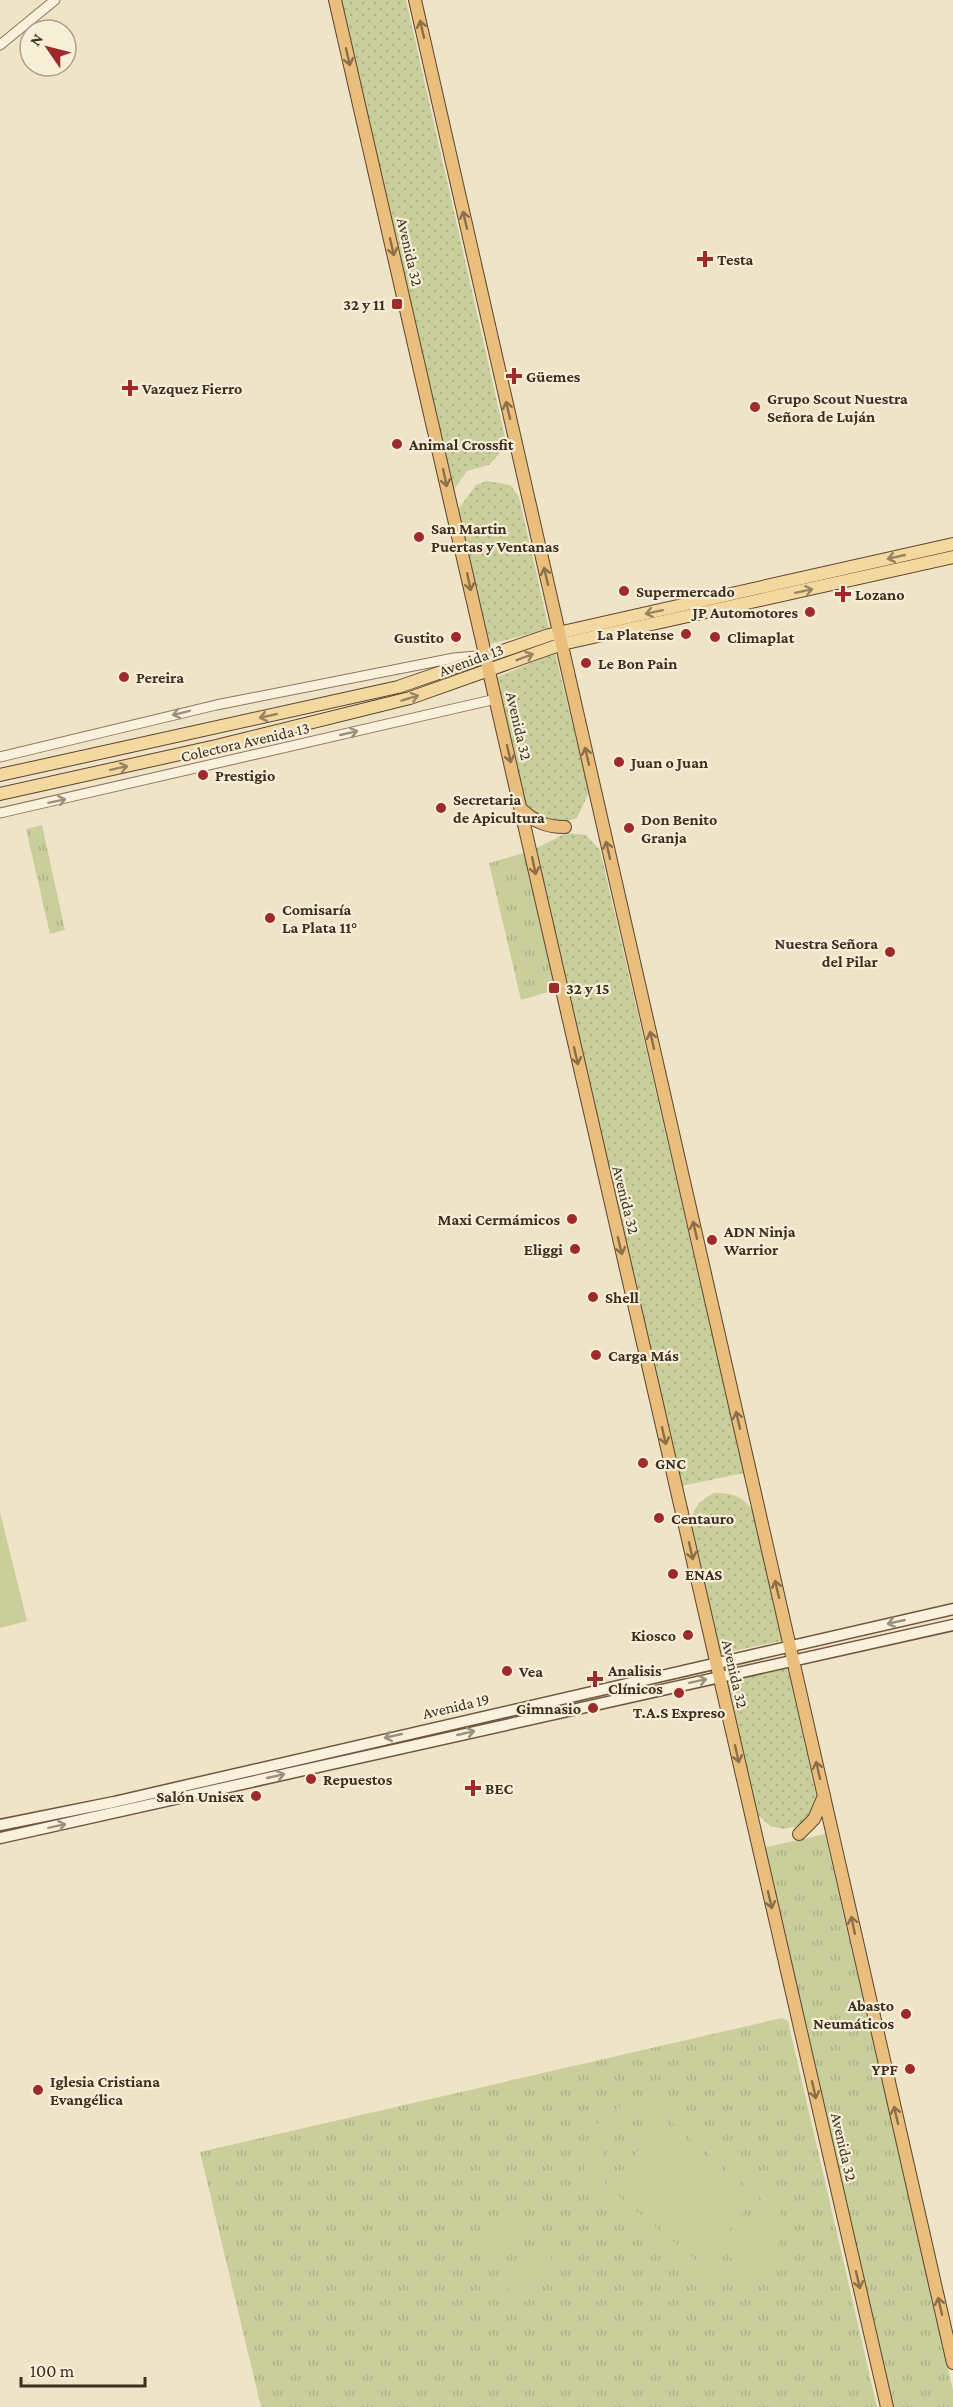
<svg xmlns="http://www.w3.org/2000/svg" width="953" height="2407" font-family="'Crimson Pro',serif">
	<defs>
		<pattern id="grass-dots" width="8" height="8" patternUnits="userSpaceOnUse" patternTransform="scale(1.5)"><rect width="8" height="8" fill="#c9cf9b"/><path d="M2 2h.1M6 6h.1" fill="none" stroke="#aeb285" stroke-width="1.8" stroke-linecap="round"/></pattern>
		<pattern id="park-tufts" width="24" height="20" patternUnits="userSpaceOnUse" patternTransform="scale(1.5)"><rect width="24" height="20" fill="#c9cf9b"/><path d="M3 7l-1-3M5 7V3M7 7l1-3M15 17l-1-3M17 17v-4M19 17l1-3" fill="none" stroke="#aeb285"/></pattern>
	</defs>
	<rect width="100%" height="100%" fill="#f0e4c8"/>
	<!-- grass -->
	<g fill="url(#grass-dots)">
		<path d="M339,0h67l99,437 -5,16 -11,12 -22,6 -14,20z"/>
		<path d="M487,481l23,4 9,12 30,132 -59,15 -33,-133 19,-26z"/>
		<path d="M555,653l34,139 -12,26 -22,7 -28,-17 -32,-130z"/>
		<path d="M566,833l20,2 14,15 144,623 -63,13 -148,-636z"/>
		<path d="M714,1493c18,0 27,2 38,17l30,126 -1,5 -62,13 -29,-126c1,-18 8,-27 24,-35z"/>
		<path d="M787,1665l30,134 -6,17 -9,9 -19,4 -13,-3 -15,-14 -30,-132z"/>
	</g>
	<!-- park -->
	<g fill="url(#park-tufts)">
		<path d="M42,825l23,105 -15,4 -24,-105z"/>
		<path d="M524,853l31,137 -34,10 -32,-137z"/>
		<path d="M825,1834l128,556v17h-62l-128,-559z"/>
		<path d="M782,2018l6,3 89,386h-616l-61,-255z"/>
	</g>
	<!-- pitch -->
	<g fill="#c9cf9b" fill-rule="evenodd">
		<path d="M0,1512l27,109 -27,7z"/>
		<path d="M643,2101l16,3 3,-2 116,93 -3,4c18,42 -6,81 -52,84l-8,9 -134,-110c8,-9 3,-19 5,-31 4,-29 30,-48 57,-50zM638,2114l18,1 14,6 90,77 3,4 -31,38 -3,-2 -3,3 3,3 -5,6 16,18 -22,3 -15,-5 -97,-80 -7,-21 5,-15 15,-18 20,15 3,-3 -20,-17z"/>
		<path d="M661,2121l95,76 -51,64 -94,-76z"/>
		<path d="M520,2210l15,24 -46,29 -15,-26z"/>
		<path d="M541,2243l16,25 -42,30 -16,-22z"/>
	</g>
	<g fill="none" stroke-linecap="round" stroke-linejoin="round">
		<defs>
			<g id="tertiary">
				<path d="M0,45l55,-45"/>
				<path d="M0,757l216,-52 238,-47 23,-2"/>
				<path d="M0,813l496,-114"/>
			</g>
			<g id="secondary">
				<path d="M0,1825l114,-23 839,-193"/>
				<path d="M0,1838l953,-213"/>
			</g>
			<g id="primary">
				<path d="M0,775l398,-88 151,-52 404,-91"/>
				<path d="M0,794l216,-48 194,-48 152,-54 391,-87"/>
			</g>
			<g id="trunk">
				<path d="M335,0l552,2407"/>
				<path d="M415,0l538,2363"/>
				<path d="M521,809c14,13 25,18 44,18"/>
				<path d="M799,1834l15,-15 10,-23"/>
			</g>
		</defs>
		<!-- tertiary casing -->
		<use href="#tertiary" stroke="#8d765c" stroke-width="11"/>
		<!-- secondary casing -->
		<use href="#secondary" stroke="#6f573f" stroke-width="13"/>
		<!-- primary casing -->
		<use href="#primary" stroke="#5b4430" stroke-width="14"/>
		<!-- trunk casing -->
		<use href="#trunk" stroke="#5b4430" stroke-width="14"/>
		<!-- tertiary -->
		<use href="#tertiary" stroke="#faf1dc" stroke-width="9"/>
		<!-- secondary -->
		<use href="#secondary" stroke="#faf1dc" stroke-width="10"/>
		<!-- primary -->
		<use href="#primary" stroke="#f3d9a0" stroke-width="12"/>
		<!-- trunk -->
		<use href="#trunk" stroke="#eabe7c" stroke-width="12"/>
	</g>
	<!-- one-way arrows -->
	<defs><path id="oneway-shaft" d="M-6 0H5M1.5-3L5.5 0L1.5 3" fill="none" stroke-width="1.6" stroke-linecap="round" stroke-linejoin="round" transform="scale(1.5)"/></defs>
	<g stroke="#8b6f49">
		<use href="#oneway-shaft" transform="translate(422 29) rotate(-103)"/>
		<use href="#oneway-shaft" transform="translate(348 57) rotate(77)"/>
		<use href="#oneway-shaft" transform="translate(465 220) rotate(-103)"/>
		<use href="#oneway-shaft" transform="translate(392 247) rotate(77)"/>
		<use href="#oneway-shaft" transform="translate(508 410) rotate(-103)"/>
		<use href="#oneway-shaft" transform="translate(445 478) rotate(78)"/>
		<use href="#oneway-shaft" transform="translate(546 576) rotate(-103)"/>
		<use href="#oneway-shaft" transform="translate(469 582) rotate(78)"/>
		<use href="#oneway-shaft" transform="translate(509 754) rotate(77)"/>
		<use href="#oneway-shaft" transform="translate(587 756) rotate(-103)"/>
		<use href="#oneway-shaft" transform="translate(608 850) rotate(-103)"/>
		<use href="#oneway-shaft" transform="translate(534 866) rotate(78)"/>
		<use href="#oneway-shaft" transform="translate(652 1040) rotate(-103)"/>
		<use href="#oneway-shaft" transform="translate(576 1056) rotate(77)"/>
		<use href="#oneway-shaft" transform="translate(695 1230) rotate(-103)"/>
		<use href="#oneway-shaft" transform="translate(620 1246) rotate(76)"/>
		<use href="#oneway-shaft" transform="translate(738 1420) rotate(-103)"/>
		<use href="#oneway-shaft" transform="translate(664 1436) rotate(77)"/>
		<use href="#oneway-shaft" transform="translate(691 1551) rotate(77)"/>
		<use href="#oneway-shaft" transform="translate(777 1589) rotate(-103)"/>
		<use href="#oneway-shaft" transform="translate(737 1754) rotate(77)"/>
		<use href="#oneway-shaft" transform="translate(818 1770) rotate(-103)"/>
		<use href="#oneway-shaft" transform="translate(770 1900) rotate(77)"/>
		<use href="#oneway-shaft" transform="translate(853 1925) rotate(-102)"/>
		<use href="#oneway-shaft" transform="translate(814 2090) rotate(77)"/>
		<use href="#oneway-shaft" transform="translate(896 2115) rotate(-103)"/>
		<use href="#oneway-shaft" transform="translate(858 2280) rotate(77)"/>
		<use href="#oneway-shaft" transform="translate(940 2306) rotate(-103)"/>
	</g>
	<g stroke="#988460">
		<use href="#oneway-shaft" transform="translate(896 557) rotate(167)"/>
		<use href="#oneway-shaft" transform="translate(804 591) rotate(-12)"/>
		<use href="#oneway-shaft" transform="translate(654 612) rotate(168)"/>
		<use href="#oneway-shaft" transform="translate(525 657) rotate(-21)"/>
		<use href="#oneway-shaft" transform="translate(410 698) rotate(-17)"/>
		<use href="#oneway-shaft" transform="translate(268 716) rotate(167)"/>
		<use href="#oneway-shaft" transform="translate(119 768) rotate(-12)"/>
	</g>
	<g stroke="#9c907e">
		<use href="#oneway-shaft" transform="translate(181 713) rotate(166)"/>
		<use href="#oneway-shaft" transform="translate(349 733) rotate(-13)"/>
		<use href="#oneway-shaft" transform="translate(57 801) rotate(-12)"/>
		<use href="#oneway-shaft" transform="translate(896 1622) rotate(167)"/>
		<use href="#oneway-shaft" transform="translate(698 1681) rotate(-12)"/>
		<use href="#oneway-shaft" transform="translate(466 1733) rotate(-13)"/>
		<use href="#oneway-shaft" transform="translate(393 1736) rotate(167)"/>
		<use href="#oneway-shaft" transform="translate(276 1776) rotate(-13)"/>
		<use href="#oneway-shaft" transform="translate(57 1826) rotate(-12)"/>
	</g>
	<!-- markers -->
	<g fill="#9e2a2b" stroke="#f7eed8" stroke-width="2">
		<path d="M702 250h6v6h6v6h-6v6h-6v-6h-6v-6h6z"/>
		<rect x="391" y="298" width="12" height="12" rx="3"/>
		<path d="M511 367h6v6h6v6h-6v6h-6v-6h-6v-6h6z"/>
		<path d="M127 379h6v6h6v6h-6v6h-6v-6h-6v-6h6z"/>
		<circle cx="755" cy="407" r="6"/>
		<circle cx="397" cy="444" r="6"/>
		<circle cx="419" cy="537" r="6"/>
		<circle cx="624" cy="591" r="6"/>
		<path d="M840 585h6v6h6v6h-6v6h-6v-6h-6v-6h6z"/>
		<circle cx="810" cy="612" r="6"/>
		<circle cx="686" cy="634" r="6"/>
		<circle cx="456" cy="637" r="6"/>
		<circle cx="715" cy="637" r="6"/>
		<circle cx="586" cy="663" r="6"/>
		<circle cx="124" cy="677" r="6"/>
		<circle cx="619" cy="762" r="6"/>
		<circle cx="203" cy="775" r="6"/>
		<circle cx="441" cy="808" r="6"/>
		<circle cx="629" cy="828" r="6"/>
		<circle cx="270" cy="918" r="6"/>
		<circle cx="890" cy="952" r="6"/>
		<rect x="548" y="982" width="12" height="12" rx="3"/>
		<circle cx="572" cy="1219" r="6"/>
		<circle cx="712" cy="1240" r="6"/>
		<circle cx="575" cy="1249" r="6"/>
		<circle cx="593" cy="1297" r="6"/>
		<circle cx="596" cy="1355" r="6"/>
		<circle cx="643" cy="1463" r="6"/>
		<circle cx="659" cy="1518" r="6"/>
		<circle cx="673" cy="1574" r="6"/>
		<circle cx="688" cy="1635" r="6"/>
		<circle cx="507" cy="1671" r="6"/>
		<path d="M592 1670h6v6h6v6h-6v6h-6v-6h-6v-6h6z"/>
		<circle cx="679" cy="1693" r="6"/>
		<circle cx="593" cy="1708" r="6"/>
		<circle cx="311" cy="1779" r="6"/>
		<path d="M470 1779h6v6h6v6h-6v6h-6v-6h-6v-6h6z"/>
		<circle cx="256" cy="1796" r="6"/>
		<circle cx="906" cy="2014" r="6"/>
		<circle cx="910" cy="2069" r="6"/>
		<circle cx="38" cy="2090" r="6"/>
	</g>
	<g text-anchor="middle" dominant-baseline="central" stroke-width="4.5" stroke-linejoin="round" paint-order="stroke">
		<!-- street labels -->
		<g font-size="16" fill="#3d2e20" stroke="#f7eed8">
			<text transform="translate(410 252) rotate(77)">Avenida 32</text>
			<text transform="translate(471 660) rotate(-20)">Avenida 13</text>
			<text transform="translate(519 726) rotate(77)">Avenida 32</text>
			<text transform="translate(245 742) rotate(-13)">Colectora Avenida 13</text>
			<text transform="translate(626 1200) rotate(76)">Avenida 32</text>
			<text transform="translate(735 1674) rotate(77)">Avenida 32</text>
			<text transform="translate(456 1706) rotate(-13)">Avenida 19</text>
			<text transform="translate(844 2147) rotate(77)">Avenida 32</text>
		</g>
		<!-- poi labels -->
		<g font-size="16" font-weight="bold" fill="#3d2e20" stroke="#f7eed8" text-anchor="start">
			<text x="717" y="259">Testa</text>
			<text x="385" y="304" text-anchor="end">32 y 11</text>
			<text x="526" y="376">Güemes</text>
			<text x="142" y="388">Vazquez Fierro</text>
			<text x="767" y="398">Grupo Scout Nuestra<tspan x="767" dy="18">Señora de Luján</tspan></text>
			<text x="409" y="444">Animal Crossfit</text>
			<text x="431" y="528">San Martin<tspan x="431" dy="18">Puertas y Ventanas</tspan></text>
			<text x="636" y="591">Supermercado</text>
			<text x="855" y="594">Lozano</text>
			<text x="798" y="612" text-anchor="end">JP Automotores</text>
			<text x="674" y="634" text-anchor="end">La Platense</text>
			<text x="444" y="637" text-anchor="end">Gustito</text>
			<text x="727" y="637">Climaplat</text>
			<text x="598" y="663">Le Bon Pain</text>
			<text x="136" y="677">Pereira</text>
			<text x="631" y="762">Juan o Juan</text>
			<text x="215" y="775">Prestigio</text>
			<text x="453" y="799">Secretaria<tspan x="453" dy="18">de Apicultura</tspan></text>
			<text x="641" y="819">Don Benito<tspan x="641" dy="18">Granja</tspan></text>
			<text x="282" y="909">Comisaría<tspan x="282" dy="18">La Plata 11°</tspan></text>
			<text x="878" y="943" text-anchor="end">Nuestra Señora<tspan x="878" dy="18">del Pilar</tspan></text>
			<text x="566" y="988">32 y 15</text>
			<text x="560" y="1219" text-anchor="end">Maxi Cermámicos</text>
			<text x="724" y="1231">ADN Ninja<tspan x="724" dy="18">Warrior</tspan></text>
			<text x="563" y="1249" text-anchor="end">Eliggi</text>
			<text x="605" y="1297">Shell</text>
			<text x="608" y="1355">Carga Más</text>
			<text x="655" y="1463">GNC</text>
			<text x="671" y="1518">Centauro</text>
			<text x="685" y="1574">ENAS</text>
			<text x="676" y="1635" text-anchor="end">Kiosco</text>
			<text x="608" y="1670">Analisis<tspan x="608" dy="18">Clínicos</tspan></text>
			<text x="519" y="1671">Vea</text>
			<text x="581" y="1708" text-anchor="end">Gimnasio</text>
			<text x="679" y="1712" text-anchor="middle">T.A.S Expreso</text>
			<text x="323" y="1779">Repuestos</text>
			<text x="485" y="1788">BEC</text>
			<text x="244" y="1796" text-anchor="end">Salón Unisex</text>
			<text x="894" y="2005" text-anchor="end">Abasto<tspan x="894" dy="18">Neumáticos</tspan></text>
			<text x="898" y="2069" text-anchor="end">YPF</text>
			<text x="50" y="2081">Iglesia Cristiana<tspan x="50" dy="18">Evangélica</tspan></text>
		</g>
	</g>
	<!-- north arrow -->
	<g transform="translate(48 48) rotate(305)"><circle r="28" fill="#f7eed8" stroke="#ada18e" stroke-width="1.5"/>
	<path d="M0-4.5L10 22L0 15L-10 22Z" fill="#9e2a2b"/>
	<text y="-9" font-size="16" font-weight="bold" text-anchor="middle" fill="#3d2e20">N</text>
	</g>
	<!-- scale -->
	<path d="M21 2377v9h124v-9" fill="none" stroke="#3d2e20" stroke-width="3"/>
	<text x="30" y="2377" font-size="18" fill="#3d2e20" stroke="#f7eed8" stroke-width="4.5" paint-order="stroke">100 m</text>
</svg>
